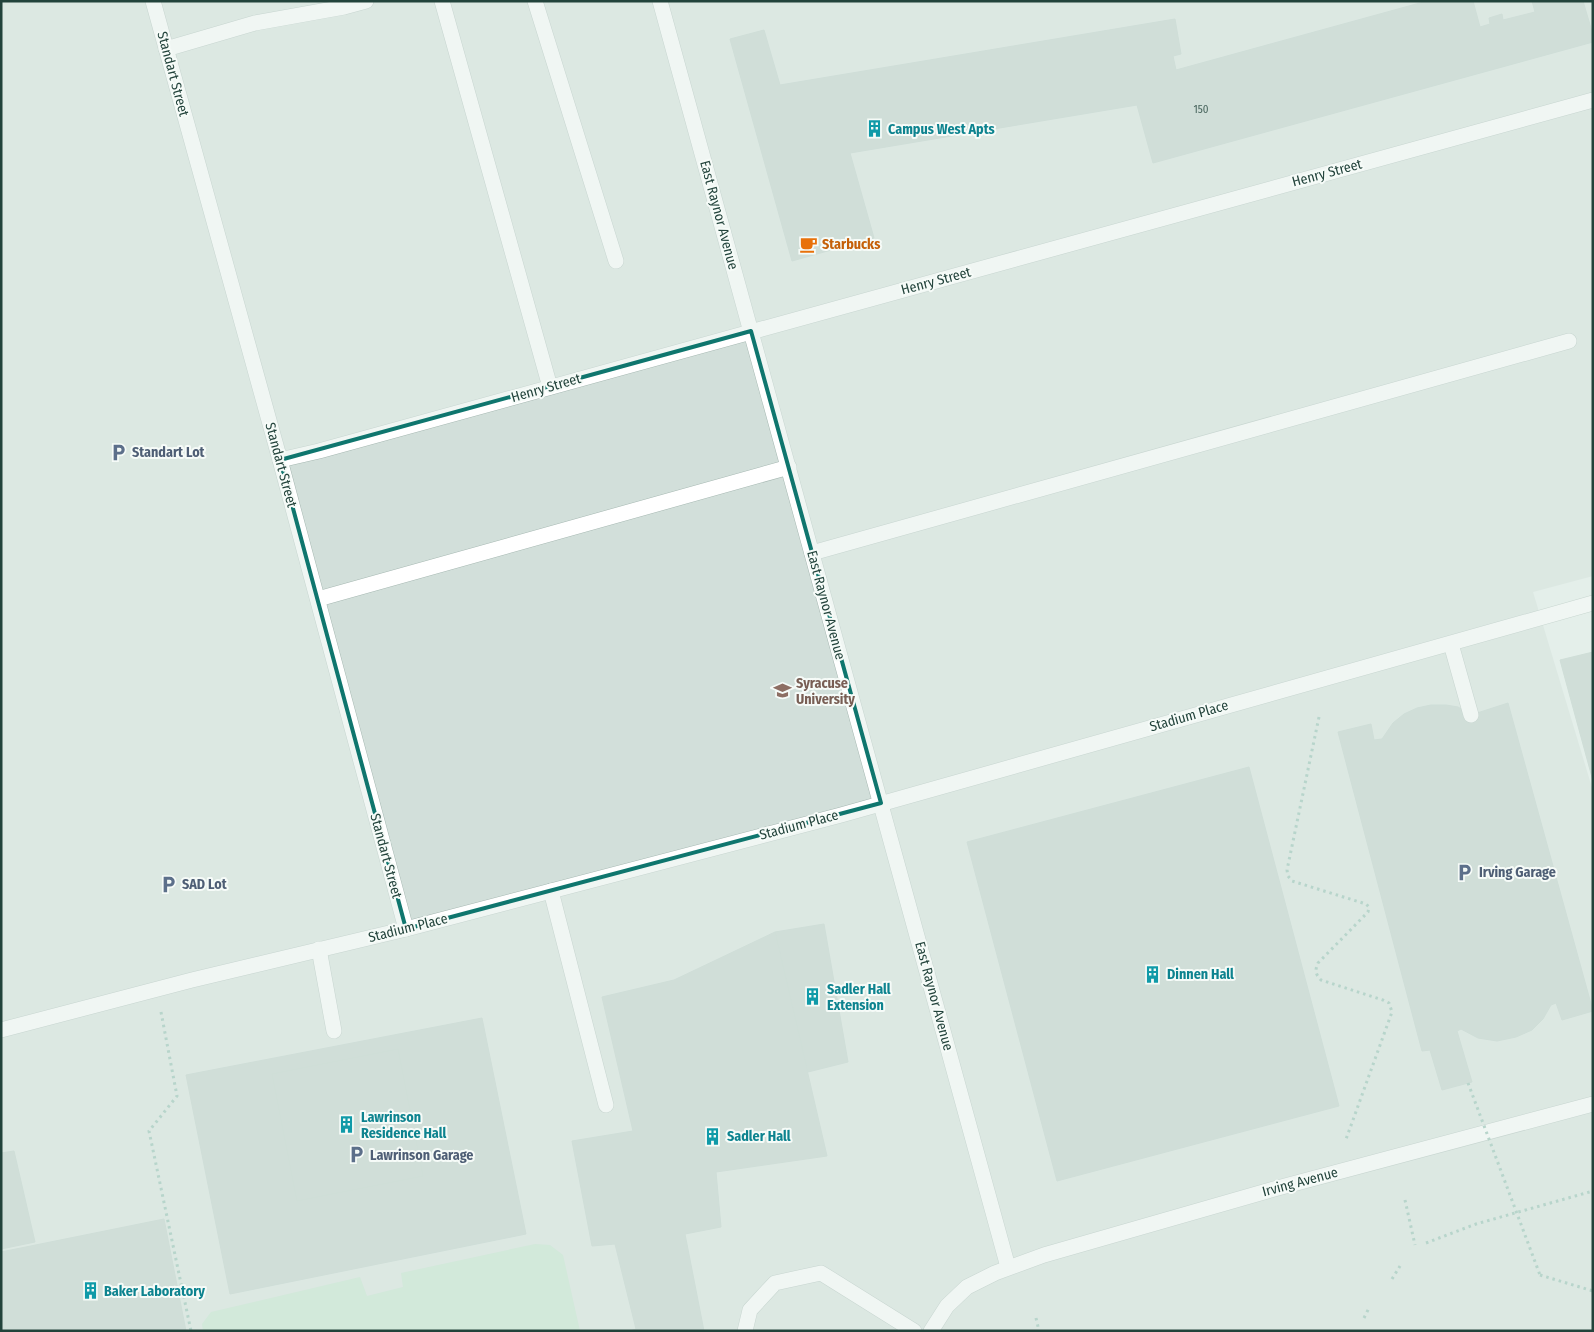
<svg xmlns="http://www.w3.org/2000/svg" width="1594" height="1332" font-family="'Fira Sans Condensed',sans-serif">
	<rect width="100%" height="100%" fill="#e4efea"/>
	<!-- built -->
	<path fill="#d2dfda" d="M1,1h1592v575l-60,16 60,199v540h-1592z"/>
	<!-- green -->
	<path fill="#bce2c7" d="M535,1244l15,1 13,10 17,76h-377l-1,-7 9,-12 149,-35 7,19 36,-9 -2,-14z"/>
	<!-- building -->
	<g fill="#b9cac4" stroke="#b6c9c2">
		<path d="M1427,1h46l7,26 10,-3 -1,-6 13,-4 1,6 32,-8 -3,-11h51l10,34v7l-440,121 -16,-58 -287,48 24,85 -82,23 -62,-222 34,-9 16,55 395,-66 6,35 -8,2 3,14z"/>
		<path d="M1593,652v129l-33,-121z"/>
		<path d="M1508,703l85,308 -31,9 -6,-17 -5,2 -8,14 -11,11 -16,7 -19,4 -19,-3 -17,-9 -4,2 15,51 -30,8 -12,-40 -8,1 -84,-319 33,-8 3,16 8,-1 11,-16 11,-9 13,-6 14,-3h15l12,2 13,8z"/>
		<path d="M1249,767l90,339 -282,75 -90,-339z"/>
		<path d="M824,924l24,138 -40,10 -33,-140z"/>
		<path d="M775,932l52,224 -111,16 5,55 -36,7 19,97h-74l6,-2 -21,-85 -23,2 -20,-105 61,-10 -31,-134 72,-17z"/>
		<path d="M482,1018l44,216 -296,60 -44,-219z"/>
		<path d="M398,1049l25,127 -126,25 -25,-127z"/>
		<path d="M14,1151l21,91 -34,7v-96z"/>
		<path d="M164,1219l22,112h-185v-79z"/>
	</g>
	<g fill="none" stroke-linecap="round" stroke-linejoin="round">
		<defs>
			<g id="minor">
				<path d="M153,1l127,459 126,469"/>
				<path d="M442,1l108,386"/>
				<path d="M535,1l81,260"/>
				<path d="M660,1l348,1266"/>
				<path d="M166,49l89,-26 89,-16 22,-6"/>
				<path d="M280,460l39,-9 1274,-351"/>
				<path d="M812,553l757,-212"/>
				<path d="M318,599l471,-132"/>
				<path d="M1451,644l20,71"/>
				<path d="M551,891l55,214"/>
				<path d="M319,949l15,82"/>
				<path d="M1,1030l191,-50 214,-51 435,-114 752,-212"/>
				<path d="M745,1331l5,-21 25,-27 46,-10 93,58"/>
				<path d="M931,1331l16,-25 20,-19 28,-14 49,-18 230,-66 319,-85"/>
			</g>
		</defs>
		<!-- minor casing -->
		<use href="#minor" stroke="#a6b8b2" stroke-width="16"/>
		<!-- path -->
		<g stroke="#82b5a6" stroke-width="3" stroke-dasharray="2.5 4" stroke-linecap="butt">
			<path d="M1319,717l-32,153 1,6 4,5 74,23 3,3 -1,5 -50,51c-3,7 -3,11 3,17l62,20 6,3 3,9 -47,130"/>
			<path d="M161,1012l16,84 -28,35 42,200"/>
			<path d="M1405,1200l10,45"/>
			<path d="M1426,1243l50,-19 117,-33"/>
			<path d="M1540,1275l53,16"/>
			<path d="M1392,1279l8,-13"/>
			<path d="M1036,1318l3,13"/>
			<path d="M1364,1318l5,-10"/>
		</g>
		<!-- minor -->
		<use href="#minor" stroke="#fff" stroke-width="15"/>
		<!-- path-bridge -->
		<path stroke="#82b5a6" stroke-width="3" stroke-dasharray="2.5 4" stroke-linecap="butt" d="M1468,1083l72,192"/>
	</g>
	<!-- marked area -->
	<path d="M0 0H1594V1332H0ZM751,331l130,472 -475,126 -126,-469z" fill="#e4efea" fill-opacity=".55" fill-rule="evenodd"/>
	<path fill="none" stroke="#0f766e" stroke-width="4" stroke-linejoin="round" d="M751,331l130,472 -475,126 -126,-469z"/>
	<!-- icons -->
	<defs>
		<symbol id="building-bare" viewBox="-9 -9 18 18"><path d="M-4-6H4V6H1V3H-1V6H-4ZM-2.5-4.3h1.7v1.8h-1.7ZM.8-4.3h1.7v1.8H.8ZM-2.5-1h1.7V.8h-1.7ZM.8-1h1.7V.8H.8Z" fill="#0f9aa8" stroke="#f6fbf8" stroke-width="2.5" paint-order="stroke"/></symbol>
		<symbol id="cafe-bare" viewBox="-9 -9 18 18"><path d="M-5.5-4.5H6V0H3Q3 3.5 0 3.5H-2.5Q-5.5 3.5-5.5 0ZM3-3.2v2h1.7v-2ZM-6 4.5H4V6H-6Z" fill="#e8710a" stroke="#f6fbf8" stroke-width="2.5" paint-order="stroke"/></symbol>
		<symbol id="parking-bare" viewBox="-9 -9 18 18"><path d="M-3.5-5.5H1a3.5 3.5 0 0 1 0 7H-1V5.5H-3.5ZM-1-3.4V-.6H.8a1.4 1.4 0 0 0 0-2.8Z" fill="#5c6f8a" stroke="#f6fbf8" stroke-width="2.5" paint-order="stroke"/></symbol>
		<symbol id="university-bare" viewBox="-9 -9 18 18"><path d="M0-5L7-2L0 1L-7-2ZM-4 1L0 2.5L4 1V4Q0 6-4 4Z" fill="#8d6e63" stroke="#f6fbf8" stroke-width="2.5" paint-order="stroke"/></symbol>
	</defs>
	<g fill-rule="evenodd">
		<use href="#building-bare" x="862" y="116" width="25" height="25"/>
		<use href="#cafe-bare" x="796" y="232" width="25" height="25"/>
		<use href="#parking-bare" x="106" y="440" width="25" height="25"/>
		<use href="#university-bare" x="770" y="678" width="25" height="25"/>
		<use href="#parking-bare" x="1452" y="860" width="25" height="25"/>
		<use href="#parking-bare" x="156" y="872" width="25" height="25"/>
		<use href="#building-bare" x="1140" y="962" width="25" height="25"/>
		<use href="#building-bare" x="800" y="984" width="25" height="25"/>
		<use href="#building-bare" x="334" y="1112" width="25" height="25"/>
		<use href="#building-bare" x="700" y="1124" width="25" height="25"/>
		<use href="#parking-bare" x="344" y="1142" width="25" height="25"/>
		<use href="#building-bare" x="78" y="1278" width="25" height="25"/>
	</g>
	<g text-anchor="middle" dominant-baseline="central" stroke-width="4" stroke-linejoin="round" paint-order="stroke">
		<!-- number labels -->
		<g font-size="11" fill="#48655d">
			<text x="1201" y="109">150</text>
		</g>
		<!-- street labels -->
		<g font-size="14" fill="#22433b" stroke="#f6fbf8">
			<text transform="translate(173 74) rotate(75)">Standart Street</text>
			<text transform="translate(1327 173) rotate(-15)">Henry Street</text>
			<text transform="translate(719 215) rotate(75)">East Raynor Avenue</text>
			<text transform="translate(936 281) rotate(-15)">Henry Street</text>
			<text transform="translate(546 388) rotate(-16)">Henry Street</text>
			<text transform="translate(281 465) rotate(75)">Standart Street</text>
			<text transform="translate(826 605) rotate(75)">East Raynor Avenue</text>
			<text transform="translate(1189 716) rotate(-16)">Stadium Place</text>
			<text transform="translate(799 825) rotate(-15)">Stadium Place</text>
			<text transform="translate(386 856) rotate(75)">Standart Street</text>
			<text transform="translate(408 928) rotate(-14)">Stadium Place</text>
			<text transform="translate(934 996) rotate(75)">East Raynor Avenue</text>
			<text transform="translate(1300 1182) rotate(-15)">Irving Avenue</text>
		</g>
		<!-- culture labels -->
		<g font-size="14" font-weight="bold" fill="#0d838f" stroke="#f6fbf8" text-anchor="start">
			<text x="888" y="129">Campus West Apts</text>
			<text x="1167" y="974">Dinnen Hall</text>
			<text x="827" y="989">Sadler Hall<tspan x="827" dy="16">Extension</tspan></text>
			<text x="361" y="1117">Lawrinson<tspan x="361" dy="16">Residence Hall</tspan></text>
			<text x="727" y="1136">Sadler Hall</text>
			<text x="104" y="1291">Baker Laboratory</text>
		</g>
		<!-- food labels -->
		<g font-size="14" font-weight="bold" fill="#c56008" stroke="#f6fbf8" text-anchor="start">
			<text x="822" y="244">Starbucks</text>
		</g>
		<!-- service labels -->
		<g font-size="14" font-weight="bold" fill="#4e5e75" stroke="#f6fbf8" text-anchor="start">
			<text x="132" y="452">Standart Lot</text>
			<text x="1479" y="872">Irving Garage</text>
			<text x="182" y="884">SAD Lot</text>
			<text x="370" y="1155">Lawrinson Garage</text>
		</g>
		<!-- education labels -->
		<g font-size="14" font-weight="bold" fill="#785e54" stroke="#f6fbf8" text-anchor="start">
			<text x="796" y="683">Syracuse<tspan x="796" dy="16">University</tspan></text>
		</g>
	</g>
	<!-- border -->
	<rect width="1594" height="1332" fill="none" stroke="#22433b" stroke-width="5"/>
</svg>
